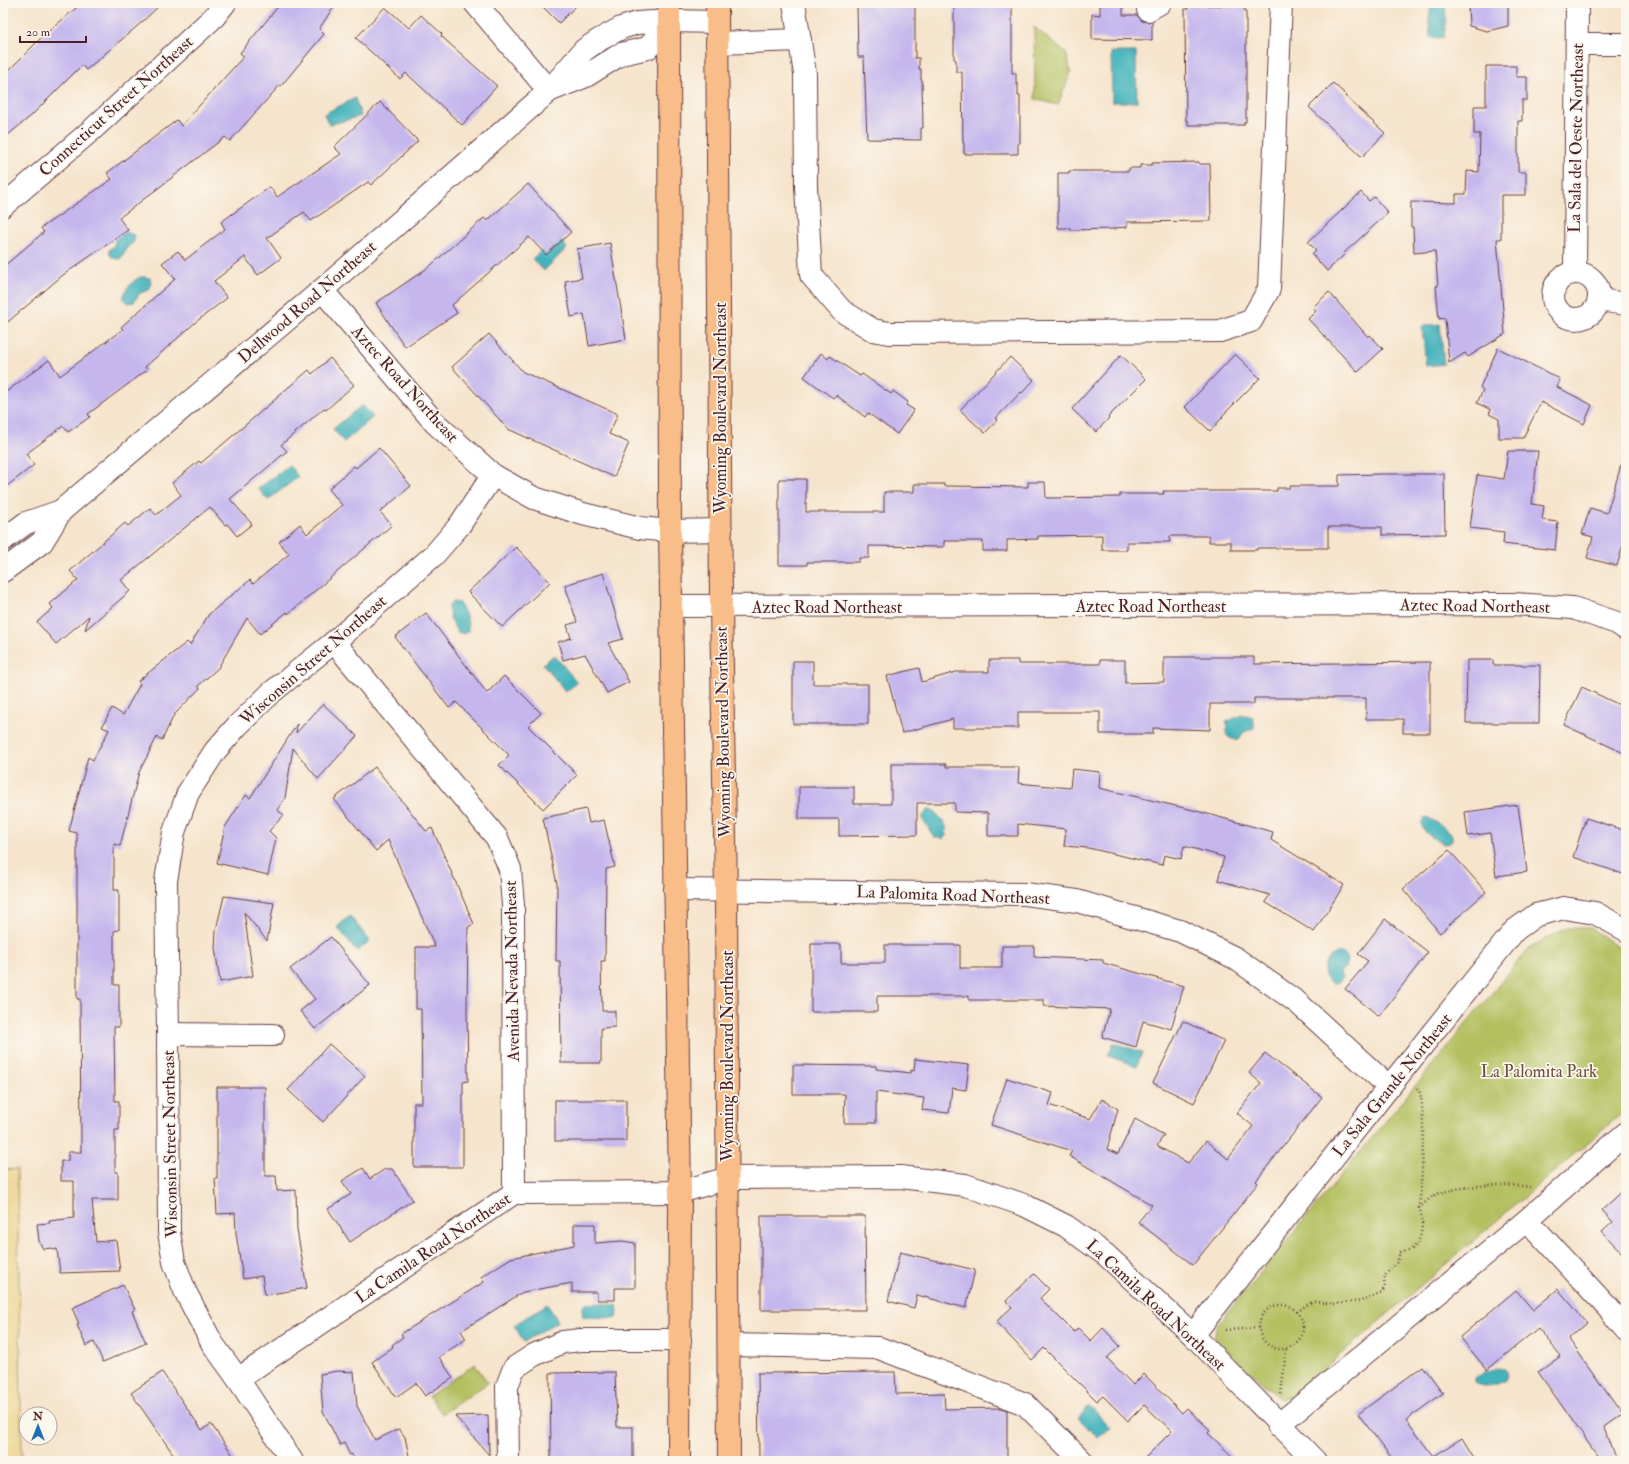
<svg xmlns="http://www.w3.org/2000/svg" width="1629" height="1464" font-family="'IM FELL Double Pica',serif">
	<rect width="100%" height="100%" fill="#fbf7ec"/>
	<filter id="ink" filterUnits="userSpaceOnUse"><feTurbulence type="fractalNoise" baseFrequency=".025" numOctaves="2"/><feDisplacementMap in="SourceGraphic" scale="8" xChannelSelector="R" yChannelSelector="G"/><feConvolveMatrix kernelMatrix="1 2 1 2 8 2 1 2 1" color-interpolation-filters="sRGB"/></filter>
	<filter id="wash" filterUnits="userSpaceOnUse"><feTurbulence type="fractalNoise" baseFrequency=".012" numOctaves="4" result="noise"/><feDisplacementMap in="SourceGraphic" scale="16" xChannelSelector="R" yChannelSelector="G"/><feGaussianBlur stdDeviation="0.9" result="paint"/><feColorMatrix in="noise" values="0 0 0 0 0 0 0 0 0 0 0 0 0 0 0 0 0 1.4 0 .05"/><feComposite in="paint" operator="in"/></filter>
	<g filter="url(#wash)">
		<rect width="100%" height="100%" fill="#f6e4cc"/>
		<!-- green -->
		<g fill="#b4c061" stroke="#7f7046">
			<path d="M1034,27l32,26 5,19 -13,33 -23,-6z"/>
			<path d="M1567,928h24l35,25v157l-334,286 -11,4 -68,-62 4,-13 313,-378z"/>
			<path d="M475,1364l13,19 -46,31 -13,-18z"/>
		</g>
		<!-- sand -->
		<path fill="#eeda9e" stroke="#9c7c64" d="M17,1169l5,292h-19v-291z"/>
		<!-- water -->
		<g fill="#43b3bc" stroke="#466974">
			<path d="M1438,4l7,1 1,16 -2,16 -6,1 -8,-1 -1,-16 2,-16z"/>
			<path d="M1111,52h25l1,50h-25z"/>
			<path d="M355,98l6,18 -32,9 -5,-11z"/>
			<path d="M126,232l8,3c2,10 -3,7 -7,13 -3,4 -3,8 -7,11 -8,0 -10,-2 -11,-9l5,-5 3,-10 6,-1z"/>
			<path d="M560,240l7,8 -23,23 -12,-12 10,-9z"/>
			<path d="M140,277h4l6,1 1,7 -2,5 -9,3 -6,9 -6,1 -5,-5c3,-10 8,-16 17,-21z"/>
			<path d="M1440,324l4,40 -18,2 -4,-40z"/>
			<path d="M362,405l11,12 -29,25 -11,-13z"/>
			<path d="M289,465l9,12 -30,23 -10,-11z"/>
			<path d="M452,602l7,1c6,9 10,17 9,28l-3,3 -8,-2 -6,-12 -3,-13z"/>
			<path d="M554,655l23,27 -11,10 -23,-28z"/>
			<path d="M1242,715c10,0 13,3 12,13l-10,4 -5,7c-5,1 -10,0 -13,-5l2,-7 -2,-5z"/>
			<path d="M928,810c9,0 14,11 19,18l-1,8 -3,3 -9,-2 -11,-17v-4z"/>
			<path d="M1429,818l13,8 10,9v6l-2,2 -6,1c-10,-5 -21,-10 -23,-22l3,-3z"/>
			<path d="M350,916l20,25 -13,10 -20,-24z"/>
			<path d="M1337,953h5l6,7 -2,7 -6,5 2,6c-10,17 -32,-13 -5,-25z"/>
			<path d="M1113,1043l29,9 -5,14 -29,-10z"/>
			<path d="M600,1303l17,2 1,7 -1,6 -34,-1 -1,-7 2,-6z"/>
			<path d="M547,1304l11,17 -34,21 -10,-17z"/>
			<path d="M1497,1367l8,1 3,6 -2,6c-10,5 -20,9 -31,3v-5c8,-6 15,-4 22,-11z"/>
			<path d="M1089,1406l21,21 -12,11 -20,-20z"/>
		</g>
		<g id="blocks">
			<!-- building -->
			<g fill="#c5b7ed">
				<path d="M82,3h80l-21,20 -55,47 -4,-5 -51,51 -28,23v-63l40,-40z"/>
				<path d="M281,3h55l-17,26 5,5 -43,52 -1,-1 -50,56 -5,-4 -106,81 9,12 -65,45 -60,51v-59l41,-35 -3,-4 71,-49 -5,-6 70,-53 4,6 63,-70 -4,-3z"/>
				<path d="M539,3h40l-20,20z"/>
				<path d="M857,3h58v55h4v11h2v11h1l1,48h-2v12l-54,-1 -3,-82h-6z"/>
				<path d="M954,3h58v70h4v11h2v12h2v47h-2v11h-54v-11h-1l-1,-71h-6v-12l-2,-1z"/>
				<path d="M1100,3h23v12h14l5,6 6,1 4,-1v19l-60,-1v-25l8,1z"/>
				<path d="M1468,3h40v23l-21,5 -18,-5z"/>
				<path d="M1188,5l56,1v4h2v112h-2v3h-56v-4h-2l-1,-112h3z"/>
				<path d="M385,7l24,21 12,-13 21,19 -1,2 56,50 -35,39 -56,-52 -6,6 -44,-41z"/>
				<path d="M1486,66h30v11h11v23h-5v21h-4v51h8v23h-25v44h-4l8,95 -37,23 -3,-4 -16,10 -4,-45 -6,1 -3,-33h2l-3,-35 -21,2 -1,-26h-2v-25l45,1v-9h10l1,-23 12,1 1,-38h-6v-28h12z"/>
				<path d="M1333,83l13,12 -1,1 40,37 -23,24 -53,-50z"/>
				<path d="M380,102l38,39 -47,44 -3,-3 -57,39 -7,-9 -37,26 14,20 -23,17 -13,-18 -31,24 13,17 -30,23 -52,46 2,3 -59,44 2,3 -22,15 -5,-6 -37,28 8,11 -31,24v-95l46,-34 11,16 63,-47 -2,-2 54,-48 -13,-16 16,-12 7,9 40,-31 -4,-7 49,-35 7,10 64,-43 -7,-7z"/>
				<path d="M1199,162v2h11l1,57 -84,1v5l-12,1v1l-45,1v-2h-12v-55h11v-2h60v-3h11v-3h12v-2z"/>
				<path d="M528,184l43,48 -25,23 -17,-18 -77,68 5,8 -52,34 -29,-44 53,-36 55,-49 3,3z"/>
				<path d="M1361,192l8,9 5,-4 14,16 -44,40 1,1 -18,17 -15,-17 4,-4 -8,-8z"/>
				<path d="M610,243l16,96 -37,7 -5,-32 -13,3 -6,-36 17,-3 -5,-29z"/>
				<path d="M1329,292l39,45 2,-2 13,14 -25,23 -50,-53 8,-8 -3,-4z"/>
				<path d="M489,334l34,38 95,42 -9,20 20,9 -15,34 -106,-48 -56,-62z"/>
				<path d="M1498,348l62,31 -3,8 35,18 -8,19 -43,-22 -18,36h-24v-19l-10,-5 2,-4 -14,-7 6,-13 -3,-3z"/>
				<path d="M821,353l7,6 2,-3 30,20 2,-2 29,20 2,-3 15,11 -2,3 8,5 -17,24 -29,-21 -3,4 -29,-22 -3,3 -29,-21z"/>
				<path d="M1235,354l25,24 -38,38 1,1 -13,14 -25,-24z"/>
				<path d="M1121,355l25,24 -38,38 1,1 -13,14 -24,-23z"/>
				<path d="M1010,357l24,23 -12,13 -1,-1 -25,26 2,1 -13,14 -25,-23z"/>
				<path d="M330,358l24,27 -28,25 -2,-2 -43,37 6,6 -57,48 22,25 -15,12 -10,-12 -2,1 -15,-18 -89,73 9,11 -45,39 4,-14 -33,28 -19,-22 16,-14 -3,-4 28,-24 -8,-9 55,-48 3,3 22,-18 6,7 25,-20 -9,-12 27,-22 2,2 77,-66h-1l32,-27 3,4z"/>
				<path d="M379,448l32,38 -31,26 12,13 -104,89 -1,-2 -27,22 -13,-16 -29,50 -20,18 2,2 -26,27 -12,25 -5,-3 -18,35 -19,74 -6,-2v46h5v40l-5,1v54h5v42h-5l1,74h4v29h-4v42h3v28h-26l4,42 20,-2 4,31 -60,2 -3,-24 -4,1 -1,-2 -9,1 -4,-8 -2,-17 13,-1 -1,-2 25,-3v-37h-13v-20h7v-9h13l-1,-153h-3v-166l-8,-2 19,-74 5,3 16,-30 -7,-3 10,-19 11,7 17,-31 -2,-3 49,-39 3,3 19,-31 41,-34 3,4 36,-30 -10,-12 21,-18 7,10 35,-29 -13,-16 25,-23 2,2z"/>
				<path d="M1508,451h30l-6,53 12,2 -2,14 16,2 -3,28 -52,-6 1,-12 -34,-4 7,-53 27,4z"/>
				<path d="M1621,465h5v69l-9,32 -30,-8 6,-21 -11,-3 8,-26 17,5z"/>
				<path d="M1381,474h63l1,60 -63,1v-8h-54v21h-71v2h-26v-8h-22v-6h-39v6h-43v8h-25v-15l-64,1v3l-31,1v11h-24v-10h-39v6l-75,-1v12h-10v4h-52v3h-28v-86h27v33h78v-20h30v-8h30v2l84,1v-5h17l1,16 74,-1v-3h44l-1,-3h114v-3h13v-2h49v-11z"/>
				<path d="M516,547l34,35 -48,45 -34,-35z"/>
				<path d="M603,573l20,66 -15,4 21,39 -22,11 -22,-39 -22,6 -5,-18 13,-4 -4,-13 10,-3 -12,-37z"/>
				<path d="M426,613l61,80 17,-17 37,37 -13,13 49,49 -34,34 -44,-44 10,-10 -53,-53 -7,6 -54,-71z"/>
				<path d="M1164,657h90v7l176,-2v71h-27v-14h-37v-21h-112v6h-44v26l-57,-2v6h-53v-22h-82v16h-65v-9l-51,14 -15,-57 32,-8 3,14 34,-10h33v-12h29v4h82v-4h25v23l39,-1z"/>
				<path d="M1467,660h26v5h47l-1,58h-73z"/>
				<path d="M793,661h20v23h55v40h-75z"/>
				<path d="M1582,687l44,21v46l-62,-29z"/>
				<path d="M323,704l34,32 -39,43 -25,-31 -8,50 -8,12 7,5 -15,16 7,7 -8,37 -51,-12 8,-36 21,-32 4,3 47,-74 -1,9z"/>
				<path d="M891,764h55v3h73l-1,16 52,5 2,-19 28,3 -1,16 94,22 80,22 -2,8 73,45 -30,47 -49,-30 5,-7 -52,-15 6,-23 -40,-11 -3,13 -17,-4 -2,10 -74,-17 -24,-2 2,-17 -48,-5v12h-30v-23l-33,-1v-9h-38v32l-78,1v-17h-40v-32h55v17h37z"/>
				<path d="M375,767l51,64 6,-3 42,96 -6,3 -1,82 1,72 -5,1v85h-49v-64h8l-1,-94h-5v-62h19l-47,-107 -12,11 -42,-52z"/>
				<path d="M1518,805l9,67 -31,4 -6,-43 -22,3 -3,-24z"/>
				<path d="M586,809l3,14 15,-3 11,47 -9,2 -1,92h-4l1,50h13v16l-14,1v35h-40l-1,-102h-4l1,-77 -14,-66z"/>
				<path d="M1586,818l40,13v44l-53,-18z"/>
				<path d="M1449,850l37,42 -46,41 -37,-44z"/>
				<path d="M224,896l50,7 -7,38 -23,-29 9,64 -33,6 -5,-34 1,-18z"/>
				<path d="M1385,919l43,33 -49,64 -34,-27 23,-28 -10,-7z"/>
				<path d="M331,937l39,48 -55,44 -15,-18 15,-12 -25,-30z"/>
				<path d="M811,944h30v19h44v-18h75v23h42v-22h32v11l69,3v3l81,23 -13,43 -28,-8 -7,26 -34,-10 8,-28 -66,-3v-6h-75v-4h-92v16h-66z"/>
				<path d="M1183,1021l41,20 -30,62 -41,-20z"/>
				<path d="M329,1044l36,32 -42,46 -35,-32z"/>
				<path d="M1265,1053l57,44 -66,84 2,2 -65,82 -55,-43 14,-17 -83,-49 3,-5 -81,-26 16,-47 46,15 -4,12 41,14 12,-20 16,10 -11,40 11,5 17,-35 29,16 -7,11 31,17 18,-22 22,18 25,-33 -16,-13 24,-30 -12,-10z"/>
				<path d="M915,1059l54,6 -3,25 -14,-2 -3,25 -27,-3 2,-12 -48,-6v31h-32l1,-29h-52v-29l83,1v3l35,4v-3l3,1z"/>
				<path d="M217,1087h48v89h11l1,15 19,-1 1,40 10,58 -42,7 -3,-19 -19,3 -7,-46 -1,-20 -18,1 -2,-36h2z"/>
				<rect x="555" y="1100" width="71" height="41"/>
				<path d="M363,1168l7,11 15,-10h7l21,31 -63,42 -22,-33 23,-15 -9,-13z"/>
				<path d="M1626,1188v69l-24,-25 11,-10 -11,-12z"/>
				<path d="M761,1216h104l1,94h-105z"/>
				<path d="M574,1224h21v19l27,-2 13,2v45h-20v12h-18v-8h-25v-9l-49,9 -62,39 5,8 -27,18 14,21 -28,18 -9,-13 -20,14 -24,-35 21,-15 -1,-2 11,-8 -2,-3 83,-52 -3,-5 30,-19 63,-13z"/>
				<path d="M900,1252l75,18 -9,38 -49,-13 -3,13 -26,-7z"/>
				<path d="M1034,1274l15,15 -9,9 34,34 4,-4 13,13 12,-13 17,18 -13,12 26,27 11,-11 38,39 5,-5 23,22 -2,3 29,28h-95l30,-30 -28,-26 -16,16 -25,-25 -6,5 -53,-53 -12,12 -36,-38 16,-15 -6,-6z"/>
				<path d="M123,1285l12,25 -3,1 14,32 -43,19 -9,-20 -8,4 -9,-21 2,-1 -7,-16z"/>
				<path d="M1558,1289l28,33 -18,16 54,76 -18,13 12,34h-15l-63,-89 23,-16 -23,-28 -51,42 -27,-33 56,-47 17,20z"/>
				<path d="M1423,1366l20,27 -37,27 27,36 29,-18 14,23h-82l-36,-47z"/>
				<path d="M337,1371l17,1 3,34 18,34 24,-11 6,8 5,24h-56l-2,-7 -2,1 -6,-12 -4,2 -17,-34 -3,-37z"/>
				<path d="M162,1372l40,58 9,-6 26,37h-59l-47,-68z"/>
				<path d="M615,1372l2,55h16v34h-82l-1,-88z"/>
				<path d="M895,1372l1,22 48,-1 1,16 56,-1 6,2v51h-248l-1,-88z"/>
				<path d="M488,1415l1,40 -34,-39z"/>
			</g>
		</g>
	</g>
	<g filter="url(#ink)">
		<use href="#blocks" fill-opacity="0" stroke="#643d43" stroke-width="1"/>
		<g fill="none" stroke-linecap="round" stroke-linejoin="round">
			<defs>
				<g id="minor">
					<path d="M475,3l74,88"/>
					<path d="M794,3l11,71 1,112 5,89 31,36 31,19 16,3 331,-2 31,-10 18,-32 12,-286"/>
					<path d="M1148,10l12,-7"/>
					<path d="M717,43l83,-3"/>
					<path d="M1577,44h49"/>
					<path d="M551,90l35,-14 35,-22 27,-6 21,-27"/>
					<path d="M3,206l91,-78 120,-111 11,-14"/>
					<circle cx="1576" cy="296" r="23"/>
					<path d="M1575,273l2,-270"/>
					<path d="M322,290l113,133 58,52 41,23 49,16 57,14 30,3 51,-1"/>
					<path d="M1599,300l27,4"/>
					<path d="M3,540l23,-17 35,-12"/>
					<path d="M3,571l39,-29 19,-31 261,-221 227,-199 35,-41 15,-10 22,-12 16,-5 32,-2 48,1"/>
					<path d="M671,606l843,-2 59,4 44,15 9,6"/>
					<path d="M334,642l163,196 13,31 3,36 1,288"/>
					<path d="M675,890l350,4 52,7 103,30 55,27 63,45 91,84"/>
					<path d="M168,1034l105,1"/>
					<path d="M1527,1220l82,89 17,21"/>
					<path d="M1193,1335l196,-248 126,-157 21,-15 28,-7 31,5 31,17"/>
					<path d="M729,1345l150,3 146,56 57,57"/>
					<path d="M238,1379l276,-186 166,-1 48,-14 173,-1 64,8 59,20 42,21 40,29 87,80 122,126"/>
					<path d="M1278,1425l249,-205 99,-87"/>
					<path d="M292,1461l-54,-82 -26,-36 -27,-52 -11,-29 -5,-30 -1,-198 -2,-153 8,-49 14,-39 27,-42 22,-25 35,-34 62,-50 100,-87 25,-29 34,-51"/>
					<path d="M508,1461l-1,-75 7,-18 20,-13 29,-13 18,-2h99"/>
				</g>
				<g id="major">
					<path d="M669,3l1,528 10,661 -1,269"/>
					<path d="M717,3l4,604 5,284 3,570"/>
				</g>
			</defs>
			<!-- minor casing -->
			<use href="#minor" stroke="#643d43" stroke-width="24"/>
			<!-- major casing -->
			<use href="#major" stroke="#643d43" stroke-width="24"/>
			<!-- path -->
			<g stroke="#643d43" stroke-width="2.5" stroke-dasharray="1 3" stroke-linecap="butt">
				<path d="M1419,1208c6,-5 13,-13 21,-15 25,-8 64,-10 90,-6"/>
				<circle cx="1281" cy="1327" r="22"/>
				<path d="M1297,1312l11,-8 6,-2 22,2 25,-3 21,-9 3,-5 -1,-6 2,-7 11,-12 3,-10c4,-1 10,-2 13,-4 10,-8 11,-29 6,-40 3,-28 4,-55 4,-83 -1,-13 0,-28 -6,-39"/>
				<path d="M1225,1330l34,-2"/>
				<path d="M1281,1394l5,-45"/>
			</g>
			<!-- minor -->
			<use href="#minor" stroke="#fff" stroke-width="22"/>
			<!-- major -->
			<use href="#major" stroke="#f8bd89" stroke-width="22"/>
		</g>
	</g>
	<g text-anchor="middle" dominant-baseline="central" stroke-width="3.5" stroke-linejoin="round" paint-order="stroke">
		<!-- street labels -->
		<g font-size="17" fill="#4a1f2b" stroke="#fbf7ec">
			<text transform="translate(116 106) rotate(-42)">Connecticut Street Northeast</text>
			<text transform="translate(1576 138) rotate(-89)">La Sala del Oeste Northeast</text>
			<text transform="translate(307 302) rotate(-41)">Dellwood Road Northeast</text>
			<text transform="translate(405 384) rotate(48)">Aztec Road Northeast</text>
			<text transform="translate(720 408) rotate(-90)">Wyoming Boulevard Northeast</text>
			<text x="1151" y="606">Aztec Road Northeast</text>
			<text transform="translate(1475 606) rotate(1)">Aztec Road Northeast</text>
			<text x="827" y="607">Aztec Road Northeast</text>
			<text transform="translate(313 660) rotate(-41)">Wisconsin Street Northeast</text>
			<text transform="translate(723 732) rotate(-91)">Wyoming Boulevard Northeast</text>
			<text transform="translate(953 895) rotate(2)">La Palomita Road Northeast</text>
			<text transform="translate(512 971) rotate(-91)">Avenida Nevada Northeast</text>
			<text transform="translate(727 1056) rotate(-90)">Wyoming Boulevard Northeast</text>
			<text transform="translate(1392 1085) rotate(-51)">La Sala Grande Northeast</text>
			<text transform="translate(170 1144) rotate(-91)">Wisconsin Street Northeast</text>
			<text transform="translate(433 1248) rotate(-34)">La Camila Road Northeast</text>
			<text transform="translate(1156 1305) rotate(43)">La Camila Road Northeast</text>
		</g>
		<!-- park labels -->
		<g font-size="17" fill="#6a4f3b" stroke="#fbf7ec">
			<text x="1539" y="1071">La Palomita Park</text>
		</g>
	</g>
	<!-- margin -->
	<rect width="1629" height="1464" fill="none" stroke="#fbf7ec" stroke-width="16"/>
	<!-- north arrow -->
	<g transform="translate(38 1426)"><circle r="19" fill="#fbf7ec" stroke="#b4a19f"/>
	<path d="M0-3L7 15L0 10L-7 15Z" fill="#1f6fb2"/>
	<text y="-6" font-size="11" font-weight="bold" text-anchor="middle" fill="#4a1f2b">N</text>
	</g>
	<!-- scale -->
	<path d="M20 36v6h66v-6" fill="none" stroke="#4a1f2b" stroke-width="2"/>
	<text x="26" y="36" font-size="12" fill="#4a1f2b" stroke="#fbf7ec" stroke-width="3" paint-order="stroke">20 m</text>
</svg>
